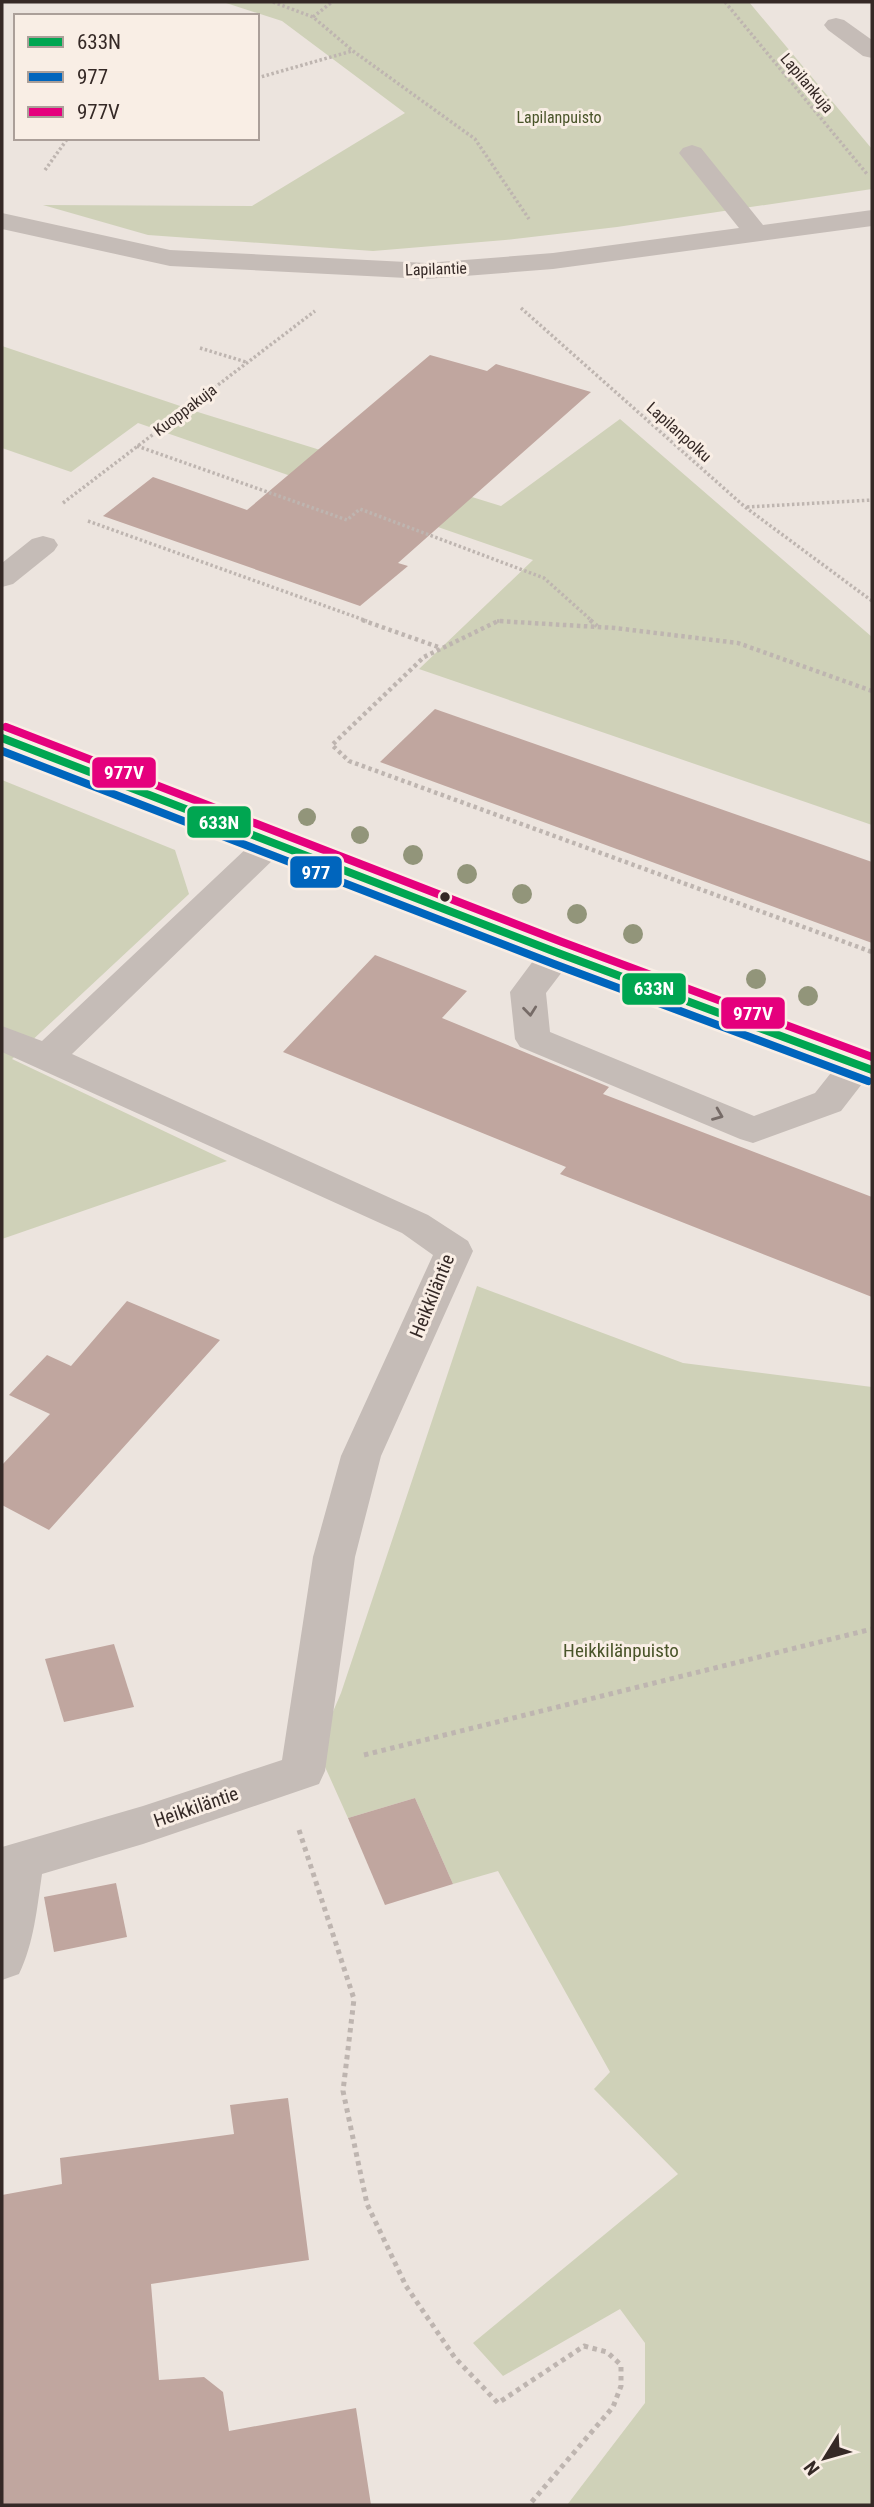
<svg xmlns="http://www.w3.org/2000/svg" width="874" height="2507" font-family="'Roboto Condensed',sans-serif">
	<rect width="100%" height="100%" fill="#ece4de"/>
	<!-- green -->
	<g fill="#cfd1b8">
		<path d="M223,2h526l123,147v40l-255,38 -112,13 -132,11 -225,-16 -105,-30 209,1 153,-93 -123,-92z"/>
		<path d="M2,346l199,67 300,93 119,-87 252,218v188l-453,-156 114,-109 -395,-137 -67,49 -69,-24z"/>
		<path d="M2,780l173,70 14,44 -177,165 215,102 -225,78z"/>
		<path d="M477,1286l206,77 189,24v1118h-305l78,-102v-60l-25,-34 -117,67 -30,-33 205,-169 -84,-85 16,-17 -112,-201 -45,13 -38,-86 -67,20 -31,-69 24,-56z"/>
	</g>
	<!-- building -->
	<g fill="#c0a69f">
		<path d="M430,355l57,16 9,-7 95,28 -193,171 10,3 -48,40 -257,-90 50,-39 94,33z"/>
		<path d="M435,709l437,153v81l-492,-181z"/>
		<path d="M375,955l92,36 -25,27 167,69 -6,7 269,103v100l-312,-123 6,-7 -283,-115z"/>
		<path d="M127,1301l93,39 -171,190 -47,-25v-40l48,-51 -41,-19 38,-40 24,11z"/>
		<path d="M114,1644l20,63 -70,15 -19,-63z"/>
		<path d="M415,1798l38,86 -68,21 -37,-87z"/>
		<path d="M116,1883l11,54 -73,15 -10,-55z"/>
		<path d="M288,2098l21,162 -158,24 8,96 45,-3 19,15 6,39 127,-23 15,97h-369v-310l60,-11 -2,-26 174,-24 -4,-29z"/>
	</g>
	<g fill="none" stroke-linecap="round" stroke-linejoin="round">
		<!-- path-far2 -->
		<g stroke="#beb5b0" stroke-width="3.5" stroke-dasharray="2.5 2.5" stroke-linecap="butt">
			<path d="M273,2l40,15 40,34 122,88 54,80"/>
			<path d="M725,2l142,172"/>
			<path d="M313,17l19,-15"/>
			<path d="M257,78l95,-27"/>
			<path d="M45,170l23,-32"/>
			<path d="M521,308l224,199 127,94"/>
			<path d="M200,348l46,14"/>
			<path d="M137,446l210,74 13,-11 184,69 48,43"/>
			<path d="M63,503l252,-192"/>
			<path d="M747,507l125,-7"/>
			<path d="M88,521l279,100"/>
			<path d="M497,621h6"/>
		</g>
		<!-- path-far1 -->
		<g stroke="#beb5b0" stroke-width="4.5" stroke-dasharray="3.5 3.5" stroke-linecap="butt">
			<path d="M362,620l79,28"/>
			<path d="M590,620l7,6"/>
			<path d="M872,691l-134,-48 -123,-15 -117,-7 -74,36 -92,88 17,16 523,191"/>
		</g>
		<!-- path -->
		<g stroke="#beb5b0" stroke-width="5" stroke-dasharray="4.5 4.5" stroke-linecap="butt">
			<path d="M364,1755l508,-126"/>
			<path d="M299,1830l55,169 -11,92 24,113 39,82 49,72 43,45 86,-57 23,6 14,13v21l-8,21 -84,98"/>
		</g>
		<!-- minor -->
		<g fill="#c5bcb7" fill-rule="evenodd">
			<path d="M836,18l8,2 28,20v18l-9,-2 -35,-26 -4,-5 4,-5z"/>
			<path d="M692,145l9,3 62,77 109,-15v16l-319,43 -127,10 -256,-13 -168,-37v-16l168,37 256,13 127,-10 186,-25 -60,-75 4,-5z"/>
			<path d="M43,536l11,3 4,6 -4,6 -41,33 -11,3v-24l30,-24z"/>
			<path d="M2,728l568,217 302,112v25l-7,-2 -24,31 -88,32 -13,-4 -220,-92 -5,-8 -5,-47 26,-35 -258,-102 -206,199 356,161 40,26 5,10 -92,205 -26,101 -30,214 -6,13 -176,60 -101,30c-5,34 -8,69 -23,100l-17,6v-133l141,-41 139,-46 31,-203 28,-101 92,-201 -31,-22 -400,-181v-26l40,15 208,-196 -248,-96zM565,968l269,101 -19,24 -61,23 -204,-84 -4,-39z"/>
		</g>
		<defs>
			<path id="bus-1" d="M2,738l556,215 314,117"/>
			<path id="bus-2" d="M2,751l552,213 314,117"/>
			<path id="bus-3" d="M6,727l556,215 310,115"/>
		</defs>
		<!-- bus-1 casing -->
		<use href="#bus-1" stroke="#f9eee5" stroke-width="13"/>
		<!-- bus-2 casing -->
		<use href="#bus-2" stroke="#f9eee5" stroke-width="13"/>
		<!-- bus-3 casing -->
		<use href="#bus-3" stroke="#f9eee5" stroke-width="13"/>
		<!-- bus-1 -->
		<use href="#bus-1" stroke="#00a651" stroke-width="8"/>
		<!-- bus-2 -->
		<use href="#bus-2" stroke="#0065bd" stroke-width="8"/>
		<!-- bus-3 -->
		<use href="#bus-3" stroke="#e5007d" stroke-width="8"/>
	</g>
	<!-- trees -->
	<g fill="#92957a">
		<circle cx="307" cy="817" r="9"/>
		<circle cx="360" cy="835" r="9"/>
		<circle cx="413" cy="855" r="10"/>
		<circle cx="467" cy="874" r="10"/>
		<circle cx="522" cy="894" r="10"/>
		<circle cx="577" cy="914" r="10"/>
		<circle cx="633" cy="934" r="10"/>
		<circle cx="756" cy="979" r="10"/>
		<circle cx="808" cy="996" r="10"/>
	</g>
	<!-- one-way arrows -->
	<defs><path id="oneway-chevron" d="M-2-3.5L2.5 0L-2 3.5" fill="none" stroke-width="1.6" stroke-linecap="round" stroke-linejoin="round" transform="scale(1.75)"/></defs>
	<g stroke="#766b67">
		<use href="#oneway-chevron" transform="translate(530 1011) rotate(84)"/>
		<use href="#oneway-chevron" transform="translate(718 1115) rotate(22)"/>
	</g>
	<!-- markers -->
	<circle fill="#352926" stroke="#f9eee5" stroke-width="2.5" cx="445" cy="897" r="6"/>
	<g text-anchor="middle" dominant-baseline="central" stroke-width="6" stroke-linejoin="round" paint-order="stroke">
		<!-- far-street labels -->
		<g font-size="16" fill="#352926" stroke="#f9eee5">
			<text transform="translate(807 83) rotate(50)">Lapilankuja</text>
			<text transform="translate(436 269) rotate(-2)">Lapilantie</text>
			<text transform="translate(185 410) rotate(-37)">Kuoppakuja</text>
			<text transform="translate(679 432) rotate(42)">Lapilanpolku</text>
		</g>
		<!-- far-park labels -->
		<g font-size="16" fill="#495429" stroke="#f9eee5">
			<text x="559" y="117">Lapilanpuisto</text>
		</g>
		<!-- street labels -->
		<g font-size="19" fill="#352926" stroke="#f9eee5">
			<text transform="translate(432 1296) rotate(-68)">Heikkiläntie</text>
			<text transform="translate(196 1807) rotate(-19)">Heikkiläntie</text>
		</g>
		<!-- park labels -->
		<g font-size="19" fill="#495429" stroke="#f9eee5">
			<text x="621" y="1650">Heikkilänpuisto</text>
		</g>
	</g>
	<g stroke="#f9eee5" stroke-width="2.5">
		<rect x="91" y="756" width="66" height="33" rx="7" fill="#e5007d"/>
		<rect x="186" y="805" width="66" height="34" rx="7" fill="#00a651"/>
		<rect x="289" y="855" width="54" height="34" rx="7" fill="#0065bd"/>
		<rect x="621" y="972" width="66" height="34" rx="7" fill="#00a651"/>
		<rect x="720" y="996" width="66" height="34" rx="7" fill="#e5007d"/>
	</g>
	<g font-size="19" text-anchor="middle" font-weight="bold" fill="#fff">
		<text x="124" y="779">977V</text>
		<text x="219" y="829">633N</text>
		<text x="316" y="879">977</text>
		<text x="654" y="995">633N</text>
		<text x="753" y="1020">977V</text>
	</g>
	<!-- border -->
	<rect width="874" height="2507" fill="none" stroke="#352926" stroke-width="7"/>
	<!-- legend -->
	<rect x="14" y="14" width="245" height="126" fill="#f9eee5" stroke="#ab9f99" stroke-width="2"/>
	<rect x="28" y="37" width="35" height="10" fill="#00a651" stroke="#ab9f99" stroke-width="2"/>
	<text x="77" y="49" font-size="21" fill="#352926">633N</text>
	<rect x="28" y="72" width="35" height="10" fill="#0065bd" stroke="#ab9f99" stroke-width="2"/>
	<text x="77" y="84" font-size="21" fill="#352926">977</text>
	<rect x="28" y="107" width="35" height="10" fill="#e5007d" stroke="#ab9f99" stroke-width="2"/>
	<text x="77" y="119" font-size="21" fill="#352926">977V</text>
	<!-- north arrow -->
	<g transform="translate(825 2458) rotate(233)" stroke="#f9eee5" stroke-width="5" paint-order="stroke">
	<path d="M0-5L12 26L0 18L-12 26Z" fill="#352926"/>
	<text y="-10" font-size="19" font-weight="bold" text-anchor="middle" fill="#352926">N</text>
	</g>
</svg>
